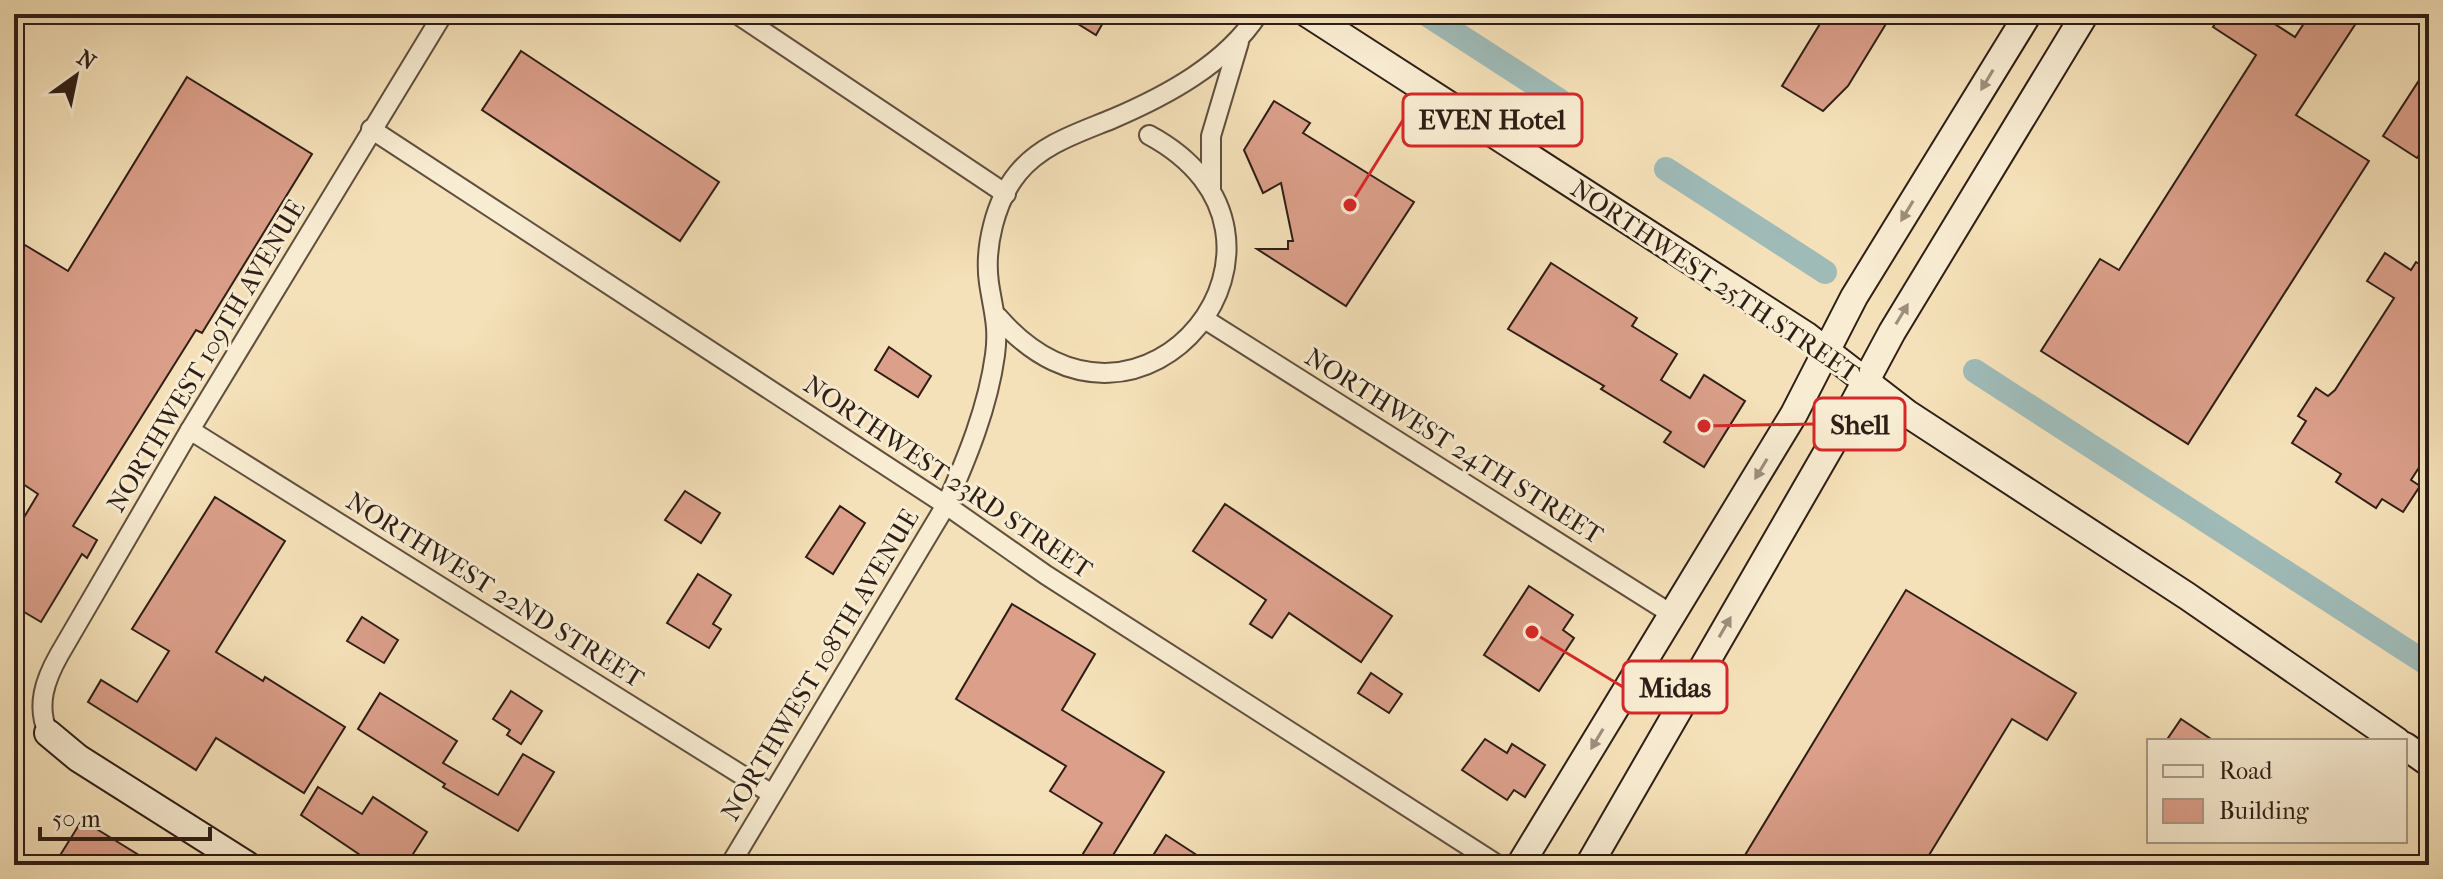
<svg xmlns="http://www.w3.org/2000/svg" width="2443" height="879" font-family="'IM FELL French Canon',serif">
	<rect width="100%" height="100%" fill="#f5e1b9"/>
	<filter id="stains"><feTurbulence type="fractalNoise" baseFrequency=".0025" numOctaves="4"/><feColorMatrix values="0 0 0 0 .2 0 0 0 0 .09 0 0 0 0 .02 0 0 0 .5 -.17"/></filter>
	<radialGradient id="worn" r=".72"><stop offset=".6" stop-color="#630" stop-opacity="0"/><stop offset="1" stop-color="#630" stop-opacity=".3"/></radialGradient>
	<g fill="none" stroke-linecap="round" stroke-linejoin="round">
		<!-- canal -->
		<g stroke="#9fbbb8" stroke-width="24">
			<path d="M1426,14l133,86"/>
			<path d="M1666,169l159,103"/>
			<path d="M1975,371l454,294"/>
		</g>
	</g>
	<!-- building -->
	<g fill="#db9f8a" stroke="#2e1e16" stroke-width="2">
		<path d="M1062,14h46l-12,21z"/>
		<path d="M1826,14h66l-44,72 -25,25 -41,-25z"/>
		<path d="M2221,14h38l36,23 15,-23h52l-66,101 73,46 -181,283 -147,-93 59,-92 19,11 137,-215 -43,-28z"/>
		<path d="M521,51l198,131 -39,59 -198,-131z"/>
		<path d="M2429,65v76l-12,17 -34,-22z"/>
		<path d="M187,77l125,77 -110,179 -6,-3 -123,196 24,14 -10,18 -5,-4 -41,68 -27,-16v-72l24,-40 -24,-16v-215l11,-18 43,26z"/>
		<path d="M1274,101l36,22 -7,10 111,69 -68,104 -89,-57h31v-8h5l-12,-58 -18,10 -19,-43z"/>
		<path d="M2385,253l26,17 5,-8 13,8v182l-18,28 9,6 -17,26 -21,-13 -6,9 -40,-26 5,-8 -49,-31 14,-22 -8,-5 18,-28 12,8 7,-6 59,-92 -27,-17z"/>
		<path d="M1551,263l86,55 -5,8 45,28 -16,26 29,18 14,-23 41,26 -41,66 -40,-25 7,-10 -70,-43 3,-3 -96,-57z"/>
		<path d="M889,347l42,29 -13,21 -43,-27z"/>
		<path d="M685,491l35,22 -19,30 -36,-23z"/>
		<path d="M215,497l70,44 -69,111 47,29 2,-4 80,50 -41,66 -88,-55 -20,32 -108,-68 13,-22 36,22 32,-51 -37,-22z"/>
		<path d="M1225,504l167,112 -31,46 -72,-49 -17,25 -22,-14 16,-24 -73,-49z"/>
		<path d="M840,506l25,17 -32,51 -27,-17z"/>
		<path d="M698,574l33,21 -18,29 8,5 -12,19 -42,-25z"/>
		<path d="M1529,586l44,29 -10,15 11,8 -35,53 -55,-36z"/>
		<path d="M1906,590l170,103 -29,47 -35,-21 -89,146h-184z"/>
		<path d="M1012,604l83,50 -33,56 102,62 -57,93h-31l26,-42 -52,-32 16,-25 -110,-67z"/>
		<path d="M362,617l36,23 -14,23 -37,-22z"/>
		<path d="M1371,673l31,21 -13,19 -31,-20z"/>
		<path d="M511,691l31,20 -21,33 -14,-9 3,-5 -17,-11z"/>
		<path d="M380,693l77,48 -14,22 55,32 25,-41 31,18 -36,59 -75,-44 2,-3 -87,-55z"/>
		<path d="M2181,719l33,22h-48z"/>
		<path d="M1485,739l22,14 5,-9 33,21 -20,32 -11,-7 -7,10 -45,-30z"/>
		<path d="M318,787l44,27 11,-17 54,35 -21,33h-31l-74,-50z"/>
		<path d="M82,820l73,45h-101z"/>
		<path d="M1166,835l46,30h-65z"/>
	</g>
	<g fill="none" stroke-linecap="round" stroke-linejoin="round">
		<defs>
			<g id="street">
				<path d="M737,14l269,180"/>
				<path d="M371,129l575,376 100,70 452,290"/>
				<path d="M1211,189v-53l28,-94"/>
				<path d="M998,317c144,166 339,-81 151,-182"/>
				<path d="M1206,320l467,295"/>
				<path d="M190,430l582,364"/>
				<path d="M48,733c-12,-28 -3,-53 11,-78l131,-225 253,-416"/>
				<path d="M730,865l216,-360c21,-47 42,-98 49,-150 4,-29 -2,-45 -6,-72 -5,-35 6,-82 29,-110 24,-29 60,-40 94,-54 54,-23 114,-55 146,-105"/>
			</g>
			<g id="secondary">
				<path d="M1308,14l499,322 101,78 279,182 210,145"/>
				<path d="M48,733l30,25 169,107"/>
				<path d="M2405,746l24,17"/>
				<path d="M1520,865l274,-451 60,-117 174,-283"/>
				<path d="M1589,865l244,-423 59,-110 193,-318"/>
			</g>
		</defs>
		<!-- street casing -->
		<use href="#street" stroke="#604f3f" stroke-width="22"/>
		<!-- secondary casing -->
		<use href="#secondary" stroke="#2e1e16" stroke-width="30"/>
		<!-- street -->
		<use href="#street" stroke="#f8ecd2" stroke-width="18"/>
		<!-- secondary -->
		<use href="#secondary" stroke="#f8ecd2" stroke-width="26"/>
	</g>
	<!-- one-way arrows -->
	<defs><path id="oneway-solid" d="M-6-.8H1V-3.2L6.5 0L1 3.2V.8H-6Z" transform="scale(2)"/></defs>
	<g fill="#9d8f7d">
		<use href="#oneway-solid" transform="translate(1987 80) rotate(121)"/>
		<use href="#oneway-solid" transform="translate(1907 211) rotate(121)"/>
		<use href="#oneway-solid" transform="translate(1902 314) rotate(-59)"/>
		<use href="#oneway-solid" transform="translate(1761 469) rotate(121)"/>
		<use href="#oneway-solid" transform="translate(1725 627) rotate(-60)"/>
		<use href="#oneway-solid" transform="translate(1597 739) rotate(121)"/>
	</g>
	<g text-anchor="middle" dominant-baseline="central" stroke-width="6" stroke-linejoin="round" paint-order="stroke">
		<!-- street labels -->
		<g font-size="26" fill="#2e1e16" stroke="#f8ecd2">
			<text transform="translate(1715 281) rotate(34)">NORTHWEST 25TH STREET</text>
			<text transform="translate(206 356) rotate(-59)">NORTHWEST 109TH AVENUE</text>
			<text transform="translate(1454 446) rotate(32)">NORTHWEST 24TH STREET</text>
			<text transform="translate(948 477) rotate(34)">NORTHWEST 23RD STREET</text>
			<text transform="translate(495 590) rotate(32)">NORTHWEST 22ND STREET</text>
			<text transform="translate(820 665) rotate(-59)">NORTHWEST 108TH AVENUE</text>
		</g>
	</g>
	<!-- callouts -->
	<path fill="none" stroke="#d62828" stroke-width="3" d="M1350 205L1403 120M1704 426L1814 424M1532 632L1623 687"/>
	<g fill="#d62828" stroke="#f8ecd2" stroke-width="3">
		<circle cx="1350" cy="205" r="8"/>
		<circle cx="1704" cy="426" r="8"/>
		<circle cx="1532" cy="632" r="8"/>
	</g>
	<g fill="#f8ecd2" stroke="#d62828" stroke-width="3">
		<rect x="1403" y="94" width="179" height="52" rx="8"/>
		<rect x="1814" y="398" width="91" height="52" rx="8"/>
		<rect x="1623" y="661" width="104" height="52" rx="8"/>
	</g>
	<g font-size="28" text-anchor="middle" font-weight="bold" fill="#2e1e16">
		<text x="1492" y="129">EVEN Hotel</text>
		<text x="1860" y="434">Shell</text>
		<text x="1675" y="697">Midas</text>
	</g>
	<!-- margin -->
	<rect width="2443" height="879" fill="none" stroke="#f5e1b9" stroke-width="48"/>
	<rect x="16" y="16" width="2411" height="847" fill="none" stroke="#2e1e16" stroke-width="4"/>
	<rect x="24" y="24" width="2395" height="831" fill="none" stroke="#2e1e16" stroke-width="2"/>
	<!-- legend -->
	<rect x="2147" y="739" width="260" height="104" fill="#f8ecd2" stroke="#a79a87" stroke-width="2"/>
	<rect x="2163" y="765" width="40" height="12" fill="#f8ecd2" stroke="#a79a87" stroke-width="2"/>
	<text x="2219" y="779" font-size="24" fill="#2e1e16">Road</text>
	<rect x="2163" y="799" width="40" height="24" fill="#db9f8a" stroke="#a79a87" stroke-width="2"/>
	<text x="2219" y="819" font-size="24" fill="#2e1e16">Building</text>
	<!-- north arrow -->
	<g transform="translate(76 76) rotate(33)" stroke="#f8ecd2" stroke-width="6" paint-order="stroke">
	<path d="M0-6L14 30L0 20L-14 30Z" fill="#2e1e16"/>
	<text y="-12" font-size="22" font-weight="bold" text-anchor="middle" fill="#2e1e16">N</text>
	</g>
	<!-- scale -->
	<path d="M40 827v12h170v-12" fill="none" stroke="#2e1e16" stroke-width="4"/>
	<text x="52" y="827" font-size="24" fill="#2e1e16" stroke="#f8ecd2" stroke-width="6" paint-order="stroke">50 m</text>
	<rect width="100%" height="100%" filter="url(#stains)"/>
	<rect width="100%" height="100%" fill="url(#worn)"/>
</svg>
